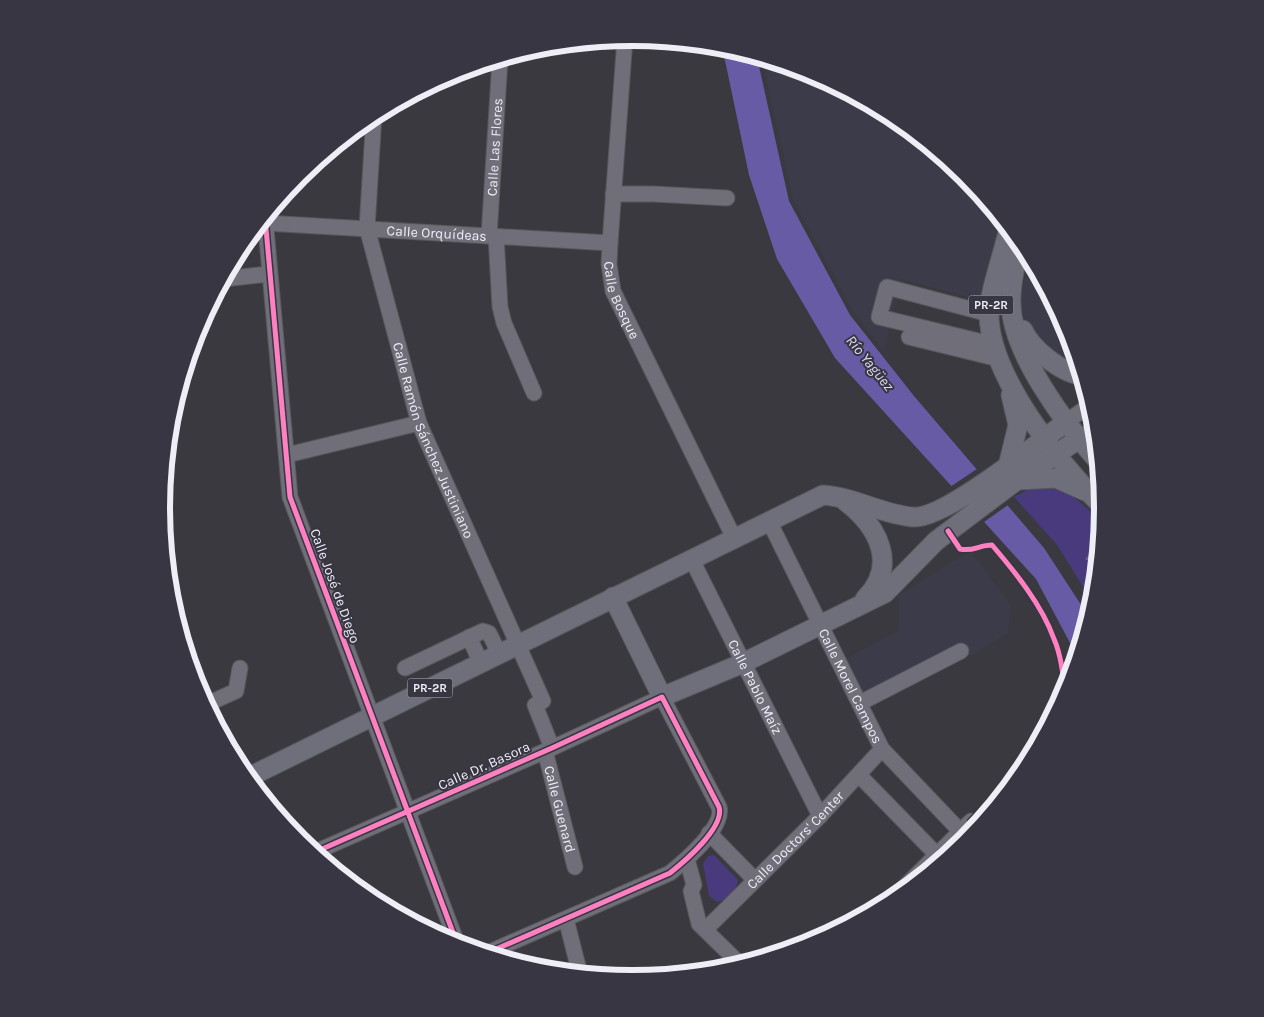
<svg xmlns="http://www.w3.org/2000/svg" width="1264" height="1017" font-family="Karla,sans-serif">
	<rect width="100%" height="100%" fill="#39393f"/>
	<!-- built -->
	<g fill="#3c3b4a">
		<path d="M762,58l51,15 81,44 71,59 36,44 -18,81 -82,-22 -17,72 -31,-40 -60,-112z"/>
		<path d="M1029,257l38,72 10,32 -17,-4 -26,-21 -15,-31z"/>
		<path d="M970,551l41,54 -3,28 -36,22 -19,2 -87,44 -19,-43 52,-28v-35z"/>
	</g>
	<!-- green -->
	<g fill="#483a7c">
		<path d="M1043,284l24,45 4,13c-18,-18 -27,-32 -28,-58z"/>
		<path d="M1038,484l24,3 40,34 -9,82 -36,-58 -43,-48z"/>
		<path d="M714,855l24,25c-1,9 -11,21 -21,22l-8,-6 -6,-32 5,-8z"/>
	</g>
	<!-- water -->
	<path fill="#675ba5" d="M722,46l35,11 32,144 61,114 64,81 130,152 45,69 -12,39 -41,-77 -201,-221 -58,-99 -28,-84z"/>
	<!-- pier -->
	<path fill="#39393f" d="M980,467l31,36 -30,21 -31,-37z"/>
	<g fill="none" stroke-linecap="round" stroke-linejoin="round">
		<defs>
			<g id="minor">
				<path id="s1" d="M625,38l-15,205 -1,21 4,27 121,247"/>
				<path id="s2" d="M374,115l-7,113 52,195 124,278 -8,4 17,43"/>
				<path d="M613,194h40l74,4"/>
				<path d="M265,217l25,280 168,449"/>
				<path id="s3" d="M265,223l345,20"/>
				<path id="s4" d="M489,236l11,-177"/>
				<path d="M496,236l4,71 4,16 30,70"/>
				<path d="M223,279l46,-5"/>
				<path d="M989,314l-102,-27 -8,30 116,28"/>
				<path d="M909,337l90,22"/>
				<path d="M1066,422l24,-17"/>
				<path d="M1079,439l16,-11"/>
				<path d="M287,455l132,-32"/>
				<path id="s5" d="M769,521l113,228 79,83"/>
				<path id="s6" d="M691,558l129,258"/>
				<path d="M469,637l12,26"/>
				<path d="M405,668l78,-37 6,2 11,22"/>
				<path d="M860,703l101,-52"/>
				<path d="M205,705l31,-14 4,-23"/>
				<path id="s7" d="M545,751l30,116"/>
				<path d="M859,775l78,80"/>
				<path d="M709,833l46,47"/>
				<path d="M313,853l239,-105 110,-51 57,110c6,20 -34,54 -49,66l-185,81"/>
				<path d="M687,859l7,26 -3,6 8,33 42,41"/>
				<path d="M888,903l83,-82"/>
				<path d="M566,919l14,55"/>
				<path id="s8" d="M706,929l114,-113 62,-67"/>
			</g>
			<g id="major">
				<path d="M1009,228c-5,24 -20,64 -20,86 0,62 71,150 114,193"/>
				<path d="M1020,243c-4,19 -10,41 -9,60 0,49 55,122 87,158"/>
				<path d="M1023,330c8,18 38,43 58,45"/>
				<path d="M1008,466l10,-41 -7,-30"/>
				<path d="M1018,480l38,-2 29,13"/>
				<path d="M845,501c33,25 54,64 20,98"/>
				<path d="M613,597l49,100 81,-34 142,-70 51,-52 81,-61 62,-41"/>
				<path d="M247,778l576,-283c31,2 58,19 89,22 31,4 126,-74 154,-95"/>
			</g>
		</defs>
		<!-- minor casing -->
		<use href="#minor" stroke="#57575b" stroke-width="17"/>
		<!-- major casing -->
		<use href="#major" stroke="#57575b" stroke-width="21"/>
		<!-- path -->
		<path stroke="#73717a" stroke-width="2" stroke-dasharray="2.5 2.5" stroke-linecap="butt" d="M1096,578l-10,-21 13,-3"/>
		<!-- minor -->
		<use href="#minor" stroke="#6f6e79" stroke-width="15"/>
		<!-- major -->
		<use href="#major" stroke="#6f6f7b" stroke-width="19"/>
		<defs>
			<g id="cycleway">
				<path d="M265,217l25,280 168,449"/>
				<path d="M948,531l12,18c13,3 19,-4 32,-4 23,27 50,60 62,94 7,16 9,35 11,53"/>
				<path d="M971,821l51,-49"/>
				<path d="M313,853l239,-105 110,-51 57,110c6,20 -34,54 -49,66l-185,81"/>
			</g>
		</defs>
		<!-- cycleway casing -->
		<use href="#cycleway" stroke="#373642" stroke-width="8"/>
		<!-- cycleway -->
		<use href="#cycleway" stroke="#ff80c0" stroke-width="5"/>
	</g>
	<g text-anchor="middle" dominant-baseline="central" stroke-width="4" stroke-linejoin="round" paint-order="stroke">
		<!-- shield labels -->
		<g fill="#373642" stroke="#b8b7c0" stroke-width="1">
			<rect x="968.5" y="295.5" width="45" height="19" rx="4"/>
			<rect x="407.5" y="678.5" width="45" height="19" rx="4"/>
		</g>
		<g font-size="12" font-weight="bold" fill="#efeef6">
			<text x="991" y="305">PR-2R</text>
			<text x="430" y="688">PR-2R</text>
		</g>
		<!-- street labels -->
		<g font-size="14" fill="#efeef6" stroke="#373642">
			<text stroke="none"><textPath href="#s4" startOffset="89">Calle Las Flores</textPath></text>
			<text stroke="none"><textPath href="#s3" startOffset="172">Calle Orquídeas</textPath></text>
			<text stroke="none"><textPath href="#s1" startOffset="265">Calle Bosque</textPath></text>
			<text stroke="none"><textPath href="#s2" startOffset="336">Calle Ramón Sánchez Justiniano</textPath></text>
			<text transform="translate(335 586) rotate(70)">Calle José de Diego</text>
			<text stroke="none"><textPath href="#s5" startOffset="184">Calle Morel Campos</textPath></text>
			<text stroke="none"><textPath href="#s6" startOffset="144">Calle Pablo Maíz</textPath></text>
			<text transform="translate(484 766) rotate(-24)">Calle Dr. Basora</text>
			<text stroke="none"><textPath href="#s7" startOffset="60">Calle Guenard</textPath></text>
			<text stroke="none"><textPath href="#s8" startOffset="126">Calle Doctors' Center</textPath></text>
		</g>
		<!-- water labels -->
		<g font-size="15" font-style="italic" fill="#dbd9f0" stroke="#373642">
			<text transform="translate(870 363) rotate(51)">Río Yagüez</text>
		</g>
	</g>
	<!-- crop -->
	<path d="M0 0H1264V1017H0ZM170 508a462 462 0 1 1 924 0a462 462 0 1 1-924 0Z" fill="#373642" fill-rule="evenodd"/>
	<path fill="none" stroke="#efeef6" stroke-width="6" d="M170 508a462 462 0 1 1 924 0a462 462 0 1 1-924 0Z"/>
</svg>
